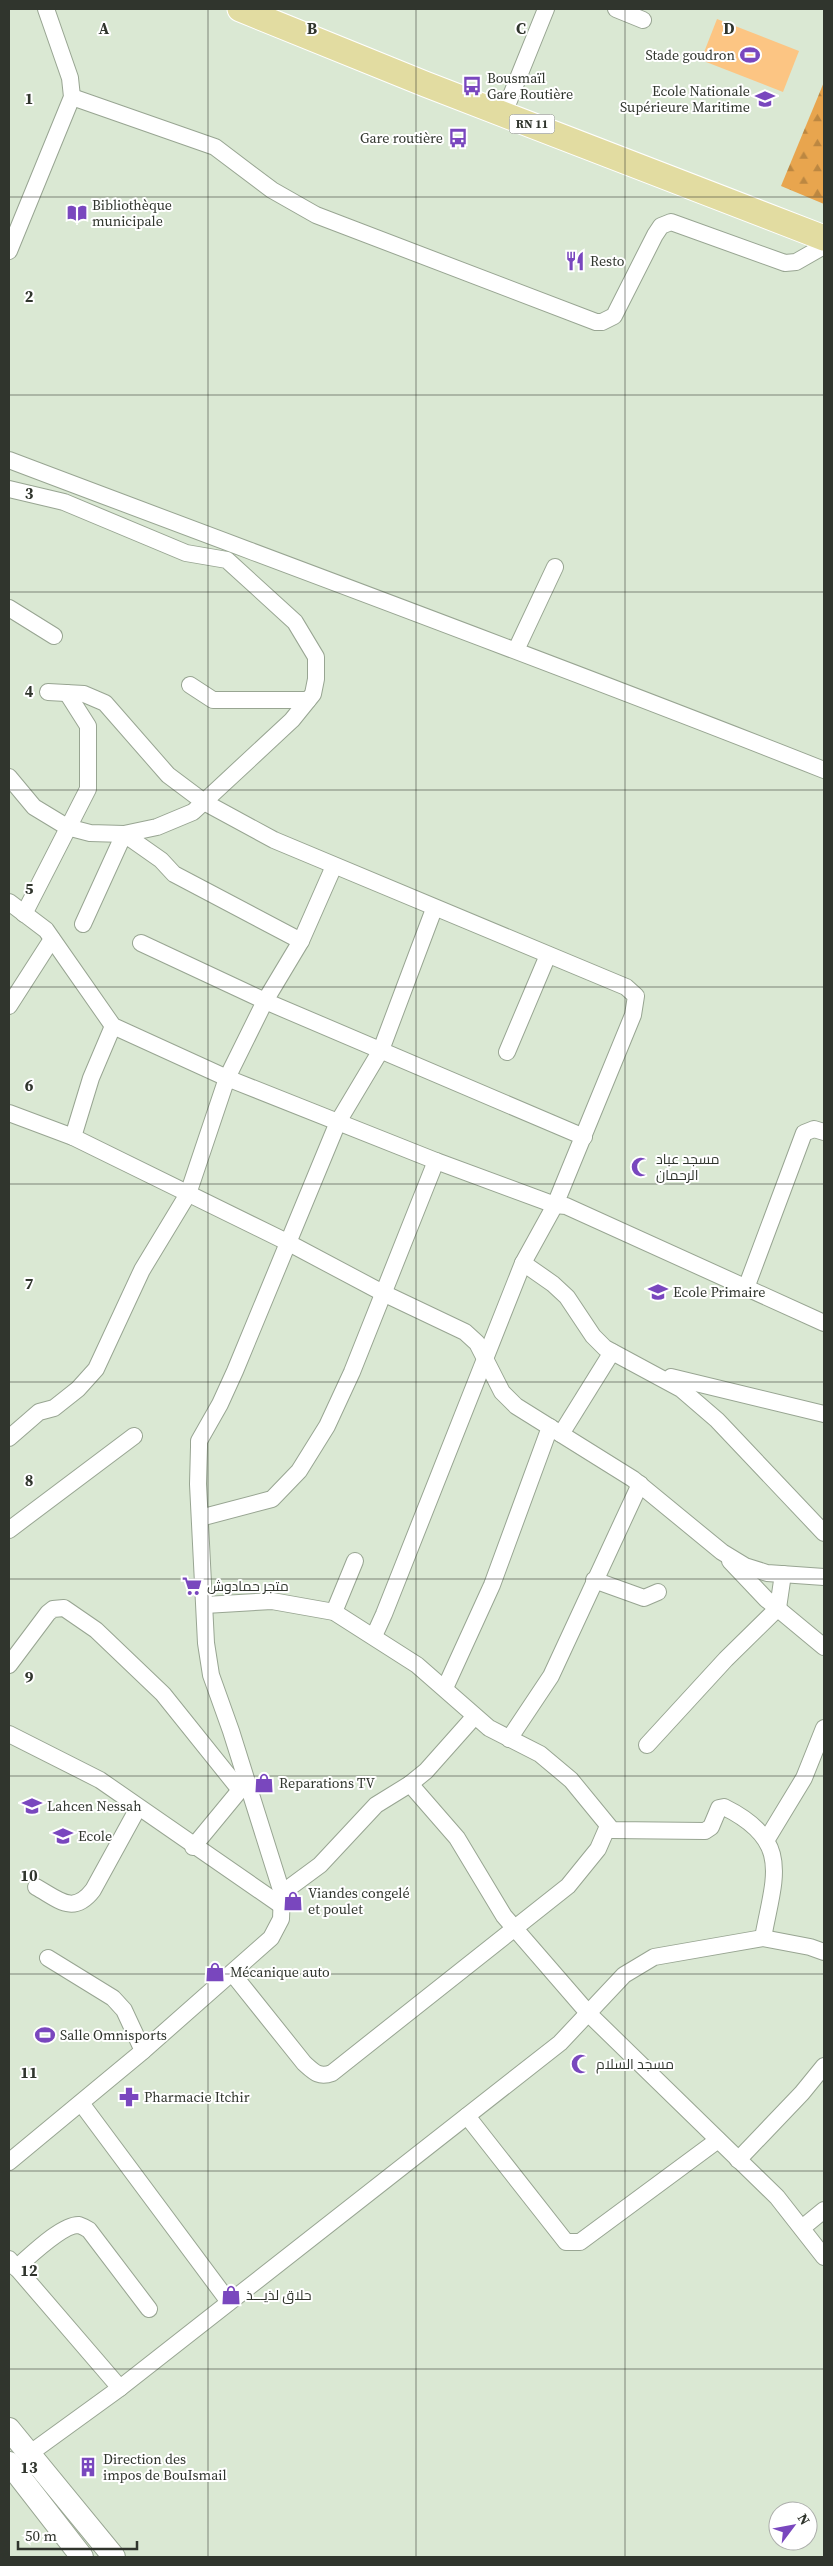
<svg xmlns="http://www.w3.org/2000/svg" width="833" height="2566" font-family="'Source Serif 4',Cairo,serif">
	<defs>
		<pattern id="forest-firs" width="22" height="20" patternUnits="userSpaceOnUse" patternTransform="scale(1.25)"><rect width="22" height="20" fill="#e8a54e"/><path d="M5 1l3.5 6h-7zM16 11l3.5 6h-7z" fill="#bc8741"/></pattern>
	</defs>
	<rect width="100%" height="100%" fill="#dae8d3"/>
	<!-- forest -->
	<path fill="url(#forest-firs)" d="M824,82v122l-43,-18z"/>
	<!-- garden -->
	<path fill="#fcc583" d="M717,19l82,32 -16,41 -82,-32z"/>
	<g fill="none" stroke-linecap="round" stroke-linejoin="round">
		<defs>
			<g id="minor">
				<path d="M616,9l27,11"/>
				<path d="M72,97l143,50 57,43 44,25 280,107h6l12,-6 41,-81 6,-9 10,-4 114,41 11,-1 28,-16"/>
				<path d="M504,113l42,-104"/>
				<path d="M9,251l63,-154 -2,-19 -24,-69"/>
				<path d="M9,460c272,103 545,203 815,310"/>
				<path d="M9,489l55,13 122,51 41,7 68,62 21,35v22l-3,15 -21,26 -99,92 -36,15 -33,7 -34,-1 -23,-6 -33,-20 -25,-30"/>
				<path d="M9,608l45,28"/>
				<path d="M516,650l39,-83"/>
				<path d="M190,685l23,15h95"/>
				<path d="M48,692l36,2 21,9 63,72 36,27 70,38 352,147 10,9 -3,19 -78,190 -32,58 -139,351 -10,22"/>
				<path d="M9,902l37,28 67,96 114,52 209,83 119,44 11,1 258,117"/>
				<path d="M24,914l64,-125v-63l-21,-33"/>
				<path d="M83,924l41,-90 37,26 13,14 127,67"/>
				<path d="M141,943l124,58 319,136"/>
				<path d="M9,1006l43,-67"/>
				<path d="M507,1052l41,-97"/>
				<path d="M9,1113l64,24 214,105 96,51 82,39 12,11 25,49 14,14 117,73 89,73 23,14 22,7 57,4"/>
				<path d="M73,1137l18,-59 22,-52"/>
				<path d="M523,1263l30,21 14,13 26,39 12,12 76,41 36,31 107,113"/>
				<path d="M746,1288l58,-155 10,-4 10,3"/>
				<path d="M671,1377l153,37"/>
				<path d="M561,1434l51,-82"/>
				<path d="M9,1438l30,-26 15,-4 24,-19 18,-20 46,-99 46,-76 39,-116 38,-77 36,-60 33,-75"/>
				<path d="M200,1518l72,-19 27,-28 28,-45 25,-54 84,-211"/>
				<path d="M9,1530l125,-94"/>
				<path d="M730,1561l36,38 58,48"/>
				<path d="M594,1580l50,18 14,-6"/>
				<path d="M205,1605l67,-4 62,11 83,53 72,63 51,26 31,26 41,50 93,1 6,-4 8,-19 5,-1c69,34 50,70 39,131"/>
				<path d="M334,1612l21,-51"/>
				<path d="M9,1665l39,-52 5,-4 11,-1 32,22 67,64 77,96 8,-6"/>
				<path d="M445,1688l47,-103 58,-158"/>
				<path d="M9,1734l91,46 182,126"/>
				<path d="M509,1739l42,-63 89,-192"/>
				<path d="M647,1745l79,-86 52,-51 5,-34"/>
				<path d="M410,1784l47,54 47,78 85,98 188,183 47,60"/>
				<path d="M767,1839l37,-61 20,-50"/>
				<path d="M193,1847l47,-57"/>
				<path d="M36,1887c22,12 37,29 57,3l45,-82"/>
				<path d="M282,1893l38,-28 56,-60 34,-21 16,-13 48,-54"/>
				<path d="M48,1958l65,40 11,12 19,41"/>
				<path d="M232,1973l72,90c10,9 15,15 28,10l236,-187 30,-37 10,-23"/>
				<path d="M81,2103l148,199"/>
				<path d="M467,2116l99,126h14l138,-102"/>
				<path d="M738,2160l64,-67 22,-27"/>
				<path d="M9,2162l134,-111 128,-113 10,-19 1,-26 -51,-162 -20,-56 -5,-32 -8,-159 1,-37v-6l21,-37 15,-33 103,-249 43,-72 53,-141"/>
				<path d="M802,2228l22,-18"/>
				<path d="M9,2259l111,129"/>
				<path d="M16,2268c13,-11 46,-44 63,-43 3,1 7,3 10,5l60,79"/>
				<path d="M29,2454l91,-66 440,-345 64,-68 30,-18 109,-19 47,9 14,5"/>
			</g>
			<g id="secondary">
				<path d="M9,2429l105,128"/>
				<path d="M9,2463l73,94"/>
			</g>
			<path id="primary" d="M240,9l185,75 399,154"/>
		</defs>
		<!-- minor casing -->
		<use href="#minor" stroke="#98a592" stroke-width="18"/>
		<!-- secondary casing -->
		<use href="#secondary" stroke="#98a592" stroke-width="24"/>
		<!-- primary casing -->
		<use href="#primary" stroke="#fff" stroke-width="27"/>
		<!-- minor -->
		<use href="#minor" stroke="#fff" stroke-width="16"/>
		<!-- secondary -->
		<use href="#secondary" stroke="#fff" stroke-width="22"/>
		<!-- primary -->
		<use href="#primary" stroke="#e2dca1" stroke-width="25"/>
	</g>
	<!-- grid -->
	<path fill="none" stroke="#30352d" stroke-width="1" stroke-opacity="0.55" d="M208,9v2548M416,9v2548M625,9v2548M9,197h815M9,395h815M9,592h815M9,790h815M9,987h815M9,1184h815M9,1382h815M9,1579h815M9,1776h815M9,1974h815M9,2171h815M9,2369h815"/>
	<!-- icons -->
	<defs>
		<symbol id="stadium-bare" viewBox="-9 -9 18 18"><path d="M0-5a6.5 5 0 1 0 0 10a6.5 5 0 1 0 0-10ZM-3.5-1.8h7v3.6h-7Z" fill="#7947be" stroke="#fff" stroke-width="2.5" paint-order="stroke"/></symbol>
		<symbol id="bus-bare" viewBox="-9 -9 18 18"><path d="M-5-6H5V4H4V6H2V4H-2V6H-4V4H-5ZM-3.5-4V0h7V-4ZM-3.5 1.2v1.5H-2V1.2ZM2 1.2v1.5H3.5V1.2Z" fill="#7947be" stroke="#fff" stroke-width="2.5" paint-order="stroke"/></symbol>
		<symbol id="university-bare" viewBox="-9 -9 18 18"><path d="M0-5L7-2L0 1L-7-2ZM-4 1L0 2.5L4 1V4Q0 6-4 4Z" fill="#7947be" stroke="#fff" stroke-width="2.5" paint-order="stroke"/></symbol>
		<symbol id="library-bare" viewBox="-9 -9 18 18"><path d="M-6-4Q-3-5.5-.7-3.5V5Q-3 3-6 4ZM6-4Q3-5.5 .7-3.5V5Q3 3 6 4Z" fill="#7947be" stroke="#fff" stroke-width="2.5" paint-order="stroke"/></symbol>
		<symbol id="restaurant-bare" viewBox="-9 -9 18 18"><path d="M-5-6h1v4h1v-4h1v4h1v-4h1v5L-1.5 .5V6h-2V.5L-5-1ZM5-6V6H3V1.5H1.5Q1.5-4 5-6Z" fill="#7947be" stroke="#fff" stroke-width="2.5" paint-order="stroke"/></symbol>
		<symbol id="mosque-bare" viewBox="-9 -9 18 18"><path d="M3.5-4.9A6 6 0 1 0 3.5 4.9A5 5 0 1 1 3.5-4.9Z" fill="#7947be" stroke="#fff" stroke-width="2.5" paint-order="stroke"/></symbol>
		<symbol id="school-bare" viewBox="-9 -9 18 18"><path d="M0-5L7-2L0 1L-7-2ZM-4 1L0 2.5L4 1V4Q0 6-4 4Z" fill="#7947be" stroke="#fff" stroke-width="2.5" paint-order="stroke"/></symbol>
		<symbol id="supermarket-bare" viewBox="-9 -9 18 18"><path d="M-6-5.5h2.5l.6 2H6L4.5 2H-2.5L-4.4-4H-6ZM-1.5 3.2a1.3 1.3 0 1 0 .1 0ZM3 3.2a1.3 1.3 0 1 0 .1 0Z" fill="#7947be" stroke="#fff" stroke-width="2.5" paint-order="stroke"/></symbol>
		<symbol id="shop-bare" viewBox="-9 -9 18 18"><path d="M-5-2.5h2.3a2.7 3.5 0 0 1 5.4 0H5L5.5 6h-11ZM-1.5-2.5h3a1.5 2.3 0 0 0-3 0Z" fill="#7947be" stroke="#fff" stroke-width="2.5" paint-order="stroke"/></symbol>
		<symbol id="pharmacy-bare" viewBox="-9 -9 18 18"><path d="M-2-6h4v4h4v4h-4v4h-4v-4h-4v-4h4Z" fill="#7947be" stroke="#fff" stroke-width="2.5" paint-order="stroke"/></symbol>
		<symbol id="building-bare" viewBox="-9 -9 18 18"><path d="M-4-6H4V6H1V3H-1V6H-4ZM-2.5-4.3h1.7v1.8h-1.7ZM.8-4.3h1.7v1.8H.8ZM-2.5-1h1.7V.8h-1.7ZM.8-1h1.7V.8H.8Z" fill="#7947be" stroke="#fff" stroke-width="2.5" paint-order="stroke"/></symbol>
	</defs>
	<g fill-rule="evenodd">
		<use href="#stadium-bare" x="736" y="41" width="28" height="28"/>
		<use href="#bus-bare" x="458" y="72" width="28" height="28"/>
		<use href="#university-bare" x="751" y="85" width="28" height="28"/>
		<use href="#bus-bare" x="444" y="124" width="28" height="28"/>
		<use href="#library-bare" x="63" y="199" width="28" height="28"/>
		<use href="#restaurant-bare" x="561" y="247" width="28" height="28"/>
		<use href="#mosque-bare" x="627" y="1153" width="28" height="28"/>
		<use href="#school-bare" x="644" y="1278" width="28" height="28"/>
		<use href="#supermarket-bare" x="178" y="1572" width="28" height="28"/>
		<use href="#shop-bare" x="250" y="1769" width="28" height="28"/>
		<use href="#school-bare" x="18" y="1792" width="28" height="28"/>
		<use href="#school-bare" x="49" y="1822" width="28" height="28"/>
		<use href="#shop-bare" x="279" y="1887" width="28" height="28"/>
		<use href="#shop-bare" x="201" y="1958" width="28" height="28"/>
		<use href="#stadium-bare" x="31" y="2021" width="28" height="28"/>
		<use href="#mosque-bare" x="567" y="2050" width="28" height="28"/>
		<use href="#pharmacy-bare" x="115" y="2083" width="28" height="28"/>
		<use href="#shop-bare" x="217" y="2281" width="28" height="28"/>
		<use href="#building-bare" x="74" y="2453" width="28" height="28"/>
	</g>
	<g text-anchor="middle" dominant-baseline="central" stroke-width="4" stroke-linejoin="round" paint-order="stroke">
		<!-- shield labels -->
		<rect fill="#fff" stroke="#6e726c" stroke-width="1" x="509.5" y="114.5" width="45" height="19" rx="4"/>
		<g font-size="12" font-weight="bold" fill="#30352d">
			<text x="532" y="124">RN 11</text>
		</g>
		<!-- poi labels -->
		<g font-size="14" fill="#30352d" stroke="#fff" text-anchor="start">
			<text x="735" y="55" text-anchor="end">Stade goudron</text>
			<text x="487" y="78">Bousmaïl<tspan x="487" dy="16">Gare Routière</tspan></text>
			<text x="750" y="91" text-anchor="end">Ecole Nationale<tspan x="750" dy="16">Supérieure Maritime</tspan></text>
			<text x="443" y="138" text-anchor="end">Gare routière</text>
			<text x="92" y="205">Bibliothèque<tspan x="92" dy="16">municipale</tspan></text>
			<text x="590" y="261">Resto</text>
			<text x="656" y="1159">مسجد عباد<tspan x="656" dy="16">الرحمان</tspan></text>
			<text x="673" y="1292">Ecole Primaire</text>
			<text x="207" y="1586">متجر حمادوش</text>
			<text x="279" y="1783">Reparations TV</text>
			<text x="47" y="1806">Lahcen Nessah</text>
			<text x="78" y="1836">Ecole</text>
			<text x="308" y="1893">Viandes congelé<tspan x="308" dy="16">et poulet</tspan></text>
			<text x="230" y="1972">Mécanique auto</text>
			<text x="60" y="2035">Salle Omnisports</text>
			<text x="596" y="2064">مسجد السلام</text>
			<text x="144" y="2097">Pharmacie Itchir</text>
			<text x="246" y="2295">حلاق لذيـــذ</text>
			<text x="103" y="2459">Direction des<tspan x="103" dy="16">impos de BouIsmail</tspan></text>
		</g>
	</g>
	<g font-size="16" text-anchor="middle" font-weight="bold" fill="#30352d" stroke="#fff" stroke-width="4" stroke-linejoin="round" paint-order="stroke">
		<text x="104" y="34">A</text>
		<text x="312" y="34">B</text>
		<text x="521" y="34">C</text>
		<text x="729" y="34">D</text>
		<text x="29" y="104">1</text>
		<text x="29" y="302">2</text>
		<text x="29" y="499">3</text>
		<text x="29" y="697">4</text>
		<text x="29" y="894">5</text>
		<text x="29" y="1091">6</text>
		<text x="29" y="1289">7</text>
		<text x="29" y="1486">8</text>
		<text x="29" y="1683">9</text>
		<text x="29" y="1881">10</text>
		<text x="29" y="2078">11</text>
		<text x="29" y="2276">12</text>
		<text x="29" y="2473">13</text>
	</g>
	<!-- border -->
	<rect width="833" height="2566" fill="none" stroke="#30352d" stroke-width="20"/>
	<!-- north arrow -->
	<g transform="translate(793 2526) rotate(58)"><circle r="24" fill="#ffffff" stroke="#acaeab"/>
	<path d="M0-4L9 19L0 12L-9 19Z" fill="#7947be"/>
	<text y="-8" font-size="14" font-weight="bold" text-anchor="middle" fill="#30352d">N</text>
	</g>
	<!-- scale -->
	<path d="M18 2541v8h119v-8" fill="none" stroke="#30352d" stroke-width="2.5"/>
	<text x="25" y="2541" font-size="15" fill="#30352d" stroke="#ffffff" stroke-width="4" paint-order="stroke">50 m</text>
</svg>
